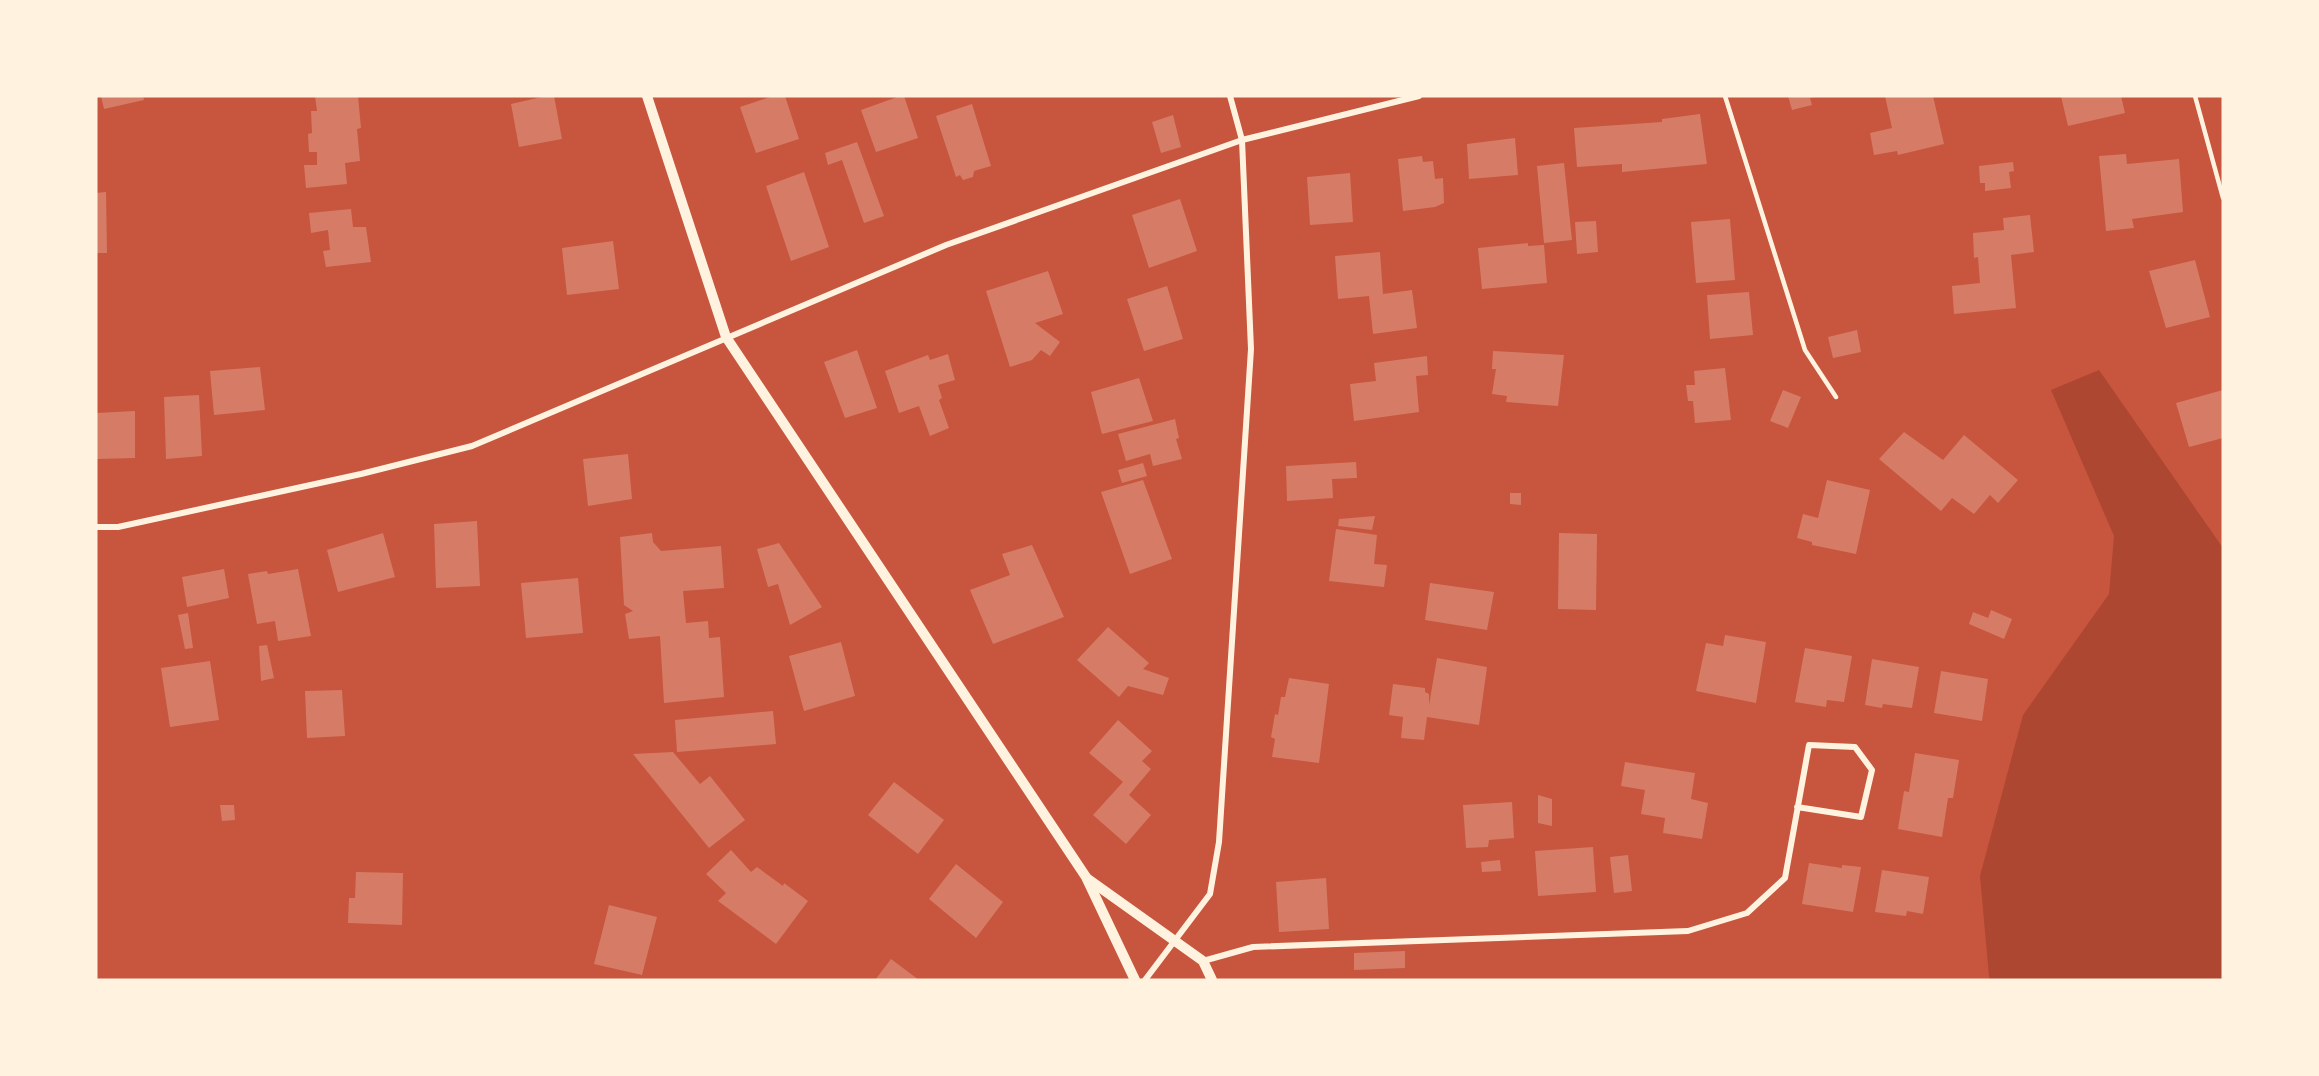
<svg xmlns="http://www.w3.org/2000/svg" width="2319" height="1076" font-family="Commissioner,sans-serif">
	<rect width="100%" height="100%" fill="#c8553d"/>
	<!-- green -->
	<path fill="#ae4732" d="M2099,370l124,178v432h-233l-1,-4 -9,-100 43,-161 86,-121 5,-58 -63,-146z"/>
	<!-- building -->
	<g fill="#d67c66">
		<path d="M101,96h42l1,4 -40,9z"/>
		<path d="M315,96h43l3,32 -4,1 3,32 -15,2 2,21 -41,4 -2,-23h13v-13h-8l-1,-18 4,-1 -1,-22h6z"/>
		<path d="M546,96h8l8,43 -43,8 -8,-43z"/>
		<path d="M773,96h12l14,43 -43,14 -16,-46z"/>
		<path d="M900,96h4l14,42 -42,14 -15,-42z"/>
		<path d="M1788,96h27v1l-5,1 2,7 -20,5z"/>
		<path d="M1885,96h48l11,48 -46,11 -1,-4 -23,4 -4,-22 22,-5z"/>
		<path d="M2061,96h60l4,17 -57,13z"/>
		<path d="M972,104l19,62 -17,5 -1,6 -10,3 -3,-5 -4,2 -20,-61z"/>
		<path d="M1700,114l7,50 -85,8v-8l-45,3 -3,-39 88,-6v-3z"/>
		<path d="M1173,115l8,32 -20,6 -9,-31z"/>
		<path d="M1515,138l3,37 -49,4 -2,-35z"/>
		<path d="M857,142l27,74 -20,7 -22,-63 -14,5 -3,-12z"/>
		<path d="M2126,154l1,10 52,-5 4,53 -51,7 2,9 -28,3 -7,-75z"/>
		<path d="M1422,156l1,6 10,-1 2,18 8,-1 1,25 -9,4 -32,4 -5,-52z"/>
		<path d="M2013,162l1,9 -5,1 2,16 -26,3v-8h-5l-1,-17z"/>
		<path d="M1564,163l8,77 -28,3 -7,-77z"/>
		<path d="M804,172l25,75 -38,14 -25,-75z"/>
		<path d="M1350,173l3,49 -43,3 -3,-48z"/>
		<path d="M106,192l1,61h-11v-60z"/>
		<path d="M1180,199l17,52 -48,17 -17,-53z"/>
		<path d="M351,209l2,18h13l5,35 -45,5 -3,-16 7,-1 -2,-20 -17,3 -2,-20z"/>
		<path d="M2030,215l4,37 -23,3 5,53 -62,6 -2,-28 28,-3 -2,-26 -4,1 -1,-25 31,-3 -1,-12z"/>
		<path d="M1730,219l5,61 -39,3 -5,-61z"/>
		<path d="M1596,221l2,31 -21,2 -2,-32z"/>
		<path d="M613,241l6,48 -52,6 -5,-47z"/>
		<path d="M1528,243v3l16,-1 3,38 -65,6 -4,-41z"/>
		<path d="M1380,252l3,42 29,-4 5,38 -44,6 -4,-38 -31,3 -3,-43z"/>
		<path d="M2195,260l15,57 -44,11 -17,-57z"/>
		<path d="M1048,271l15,43 -28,9 25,19 -10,14 -9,-6 -9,10 -22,7 -24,-76z"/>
		<path d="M1167,286l16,53 -39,12 -17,-52z"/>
		<path d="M1749,292l4,43 -43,4 -3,-44z"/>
		<path d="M1857,330l4,22 -28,6 -5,-21z"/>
		<path d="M857,350l20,58 -32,10 -21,-56z"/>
		<path d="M1493,351l71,4 -6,51 -52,-4 1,-6 -15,-2 4,-25h-4z"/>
		<path d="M948,354l7,26 -17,5 4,13 -3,2 10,28 -19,8 -11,-30 -20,7 -14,-42 43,-16 2,5z"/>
		<path d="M1427,356l1,19 -12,1 3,36 -65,9 -4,-37 26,-3 -2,-18z"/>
		<path d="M260,367l5,43 -51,5 -4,-44z"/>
		<path d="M1725,368l6,52 -36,3 -2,-22h-5l-2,-16h9l-1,-14z"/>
		<path d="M1139,378l14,43 -51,13 -11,-42z"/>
		<path d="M1783,390l18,7 -13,31 -18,-7z"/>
		<path d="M2223,390v48l-34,9 -13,-44z"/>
		<path d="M199,395l3,61 -36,3 -2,-62z"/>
		<path d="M135,411v47l-39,1v-46z"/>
		<path d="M1175,419l4,19 -3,1 6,20 -29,7 -3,-12 -24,7 -8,-27z"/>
		<path d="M1904,432l39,28 21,-25 54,45 -20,23 -8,-8 -16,19 -22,-16 -11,13 -62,-52z"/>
		<path d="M628,454l4,45 -44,7 -5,-47z"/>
		<path d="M1356,462l1,16 -25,1 1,19 -46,3 -1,-35z"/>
		<path d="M1143,463l4,13 -25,7 -4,-13z"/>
		<path d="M1143,480l29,79 -42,15 -29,-82z"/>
		<path d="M1827,480l43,10 -14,64 -44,-9v-3l-15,-4 6,-24 15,4z"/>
		<path d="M1510,493h11v12l-11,-1z"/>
		<path d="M1375,516l-3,14 -34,-4 1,-7z"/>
		<path d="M477,521l3,65 -44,2 -2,-64z"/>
		<path d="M1336,529l41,6 -3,29 13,1 -3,22 -55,-6z"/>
		<path d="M383,533l12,44 -57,15 -11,-42z"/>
		<path d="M652,533l1,9 8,9 60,-5 3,42 -41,3 3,32 22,-2 1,17 11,-1 4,60 -60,6 -4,-67 -31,3 -4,-25 8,-3 -9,-6 -4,-68z"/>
		<path d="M1559,533l38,1 -1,76 -38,-1z"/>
		<path d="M779,543l43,64 -32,18 -12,-41 -10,3 -11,-38z"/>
		<path d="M1032,545l32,72 -71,27 -23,-54 40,-15 -8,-21z"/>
		<path d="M224,569l5,29 -42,9 -5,-30z"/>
		<path d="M298,569l13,67 -33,5 -3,-20 -18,3 -9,-50 19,-3 1,3z"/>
		<path d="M578,578l5,55 -57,5 -5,-55z"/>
		<path d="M1430,583l64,9 -7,38 -62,-10z"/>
		<path d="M1991,610l21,9 -8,20 -35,-15 4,-12 15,6z"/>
		<path d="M188,613l5,35 -8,1 -7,-34z"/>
		<path d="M1108,627l41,36 -6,6 26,9 -6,17 -35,-9 -9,11 -42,-37z"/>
		<path d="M1725,635l41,7 -10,61 -60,-12 10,-48 17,3z"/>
		<path d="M841,642l14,54 -51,15 -15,-55z"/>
		<path d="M267,645l7,33 -13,3 -2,-35z"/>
		<path d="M1805,648l47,8 -8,46 -17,-2 -1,7 -31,-5z"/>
		<path d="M1437,658l50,9 -8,58 -52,-8 -3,23 -23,-2 2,-21 -14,-2 4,-31 32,4v4l4,2v11z"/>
		<path d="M1872,659l47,8 -7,41 -29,-4 -1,4 -17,-3z"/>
		<path d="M210,661l9,59 -49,7 -9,-59z"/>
		<path d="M1941,671l47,8 -6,42 -48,-8z"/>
		<path d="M1289,678l40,6 -10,79 -47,-6 3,-18 -4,-2 4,-23 3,1 3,-18h4z"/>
		<path d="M342,690l3,46 -38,2 -2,-47z"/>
		<path d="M773,711l3,33 -99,8 -2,-32z"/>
		<path d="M1118,720l34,31 -10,10 9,8 -22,26 22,20 -25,29 -33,-29 30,-33 -34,-29z"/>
		<path d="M673,752l27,32 10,-8 35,44 -36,28 -76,-94z"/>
		<path d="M1915,753l44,7 -6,38h-5l-6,39 -44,-8 6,-38 5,1z"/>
		<path d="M1625,762l70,11 -4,26 17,4 -6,36 -39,-6 2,-15 -24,-4 4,-24 -24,-4z"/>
		<path d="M894,782l50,38 -26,34 -50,-39z"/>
		<path d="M1538,795l14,4v27l-14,-3z"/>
		<path d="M1512,802l2,36 -25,2 -1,7 -22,1 -3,-43z"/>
		<path d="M220,805h14l1,15 -13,1z"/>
		<path d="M1593,847l3,45 -58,4 -3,-45z"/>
		<path d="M731,850l20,22 6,-5 26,19 1,-3 24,18 -32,43 -58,-43 8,-8 -20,-19z"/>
		<path d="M1628,855l4,36 -18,2 -4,-36z"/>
		<path d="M1500,860l1,11 -19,1 -1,-10z"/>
		<path d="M1809,863l33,5v-3l19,2 -8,45 -51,-8z"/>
		<path d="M956,864l47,38 -27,36 -47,-39z"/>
		<path d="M1882,870l47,7 -6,37 -16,-3 -1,5 -31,-4z"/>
		<path d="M356,872l47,1 -1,52 -54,-2 1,-25h6z"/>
		<path d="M1326,878l3,51 -50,3 -3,-50z"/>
		<path d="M609,905l48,12 -15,58 -48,-11z"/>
		<path d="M1405,951v17l-51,2v-17z"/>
		<path d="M891,959l28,21h-44z"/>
	</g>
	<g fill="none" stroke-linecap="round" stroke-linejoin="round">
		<!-- service -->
		<g stroke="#fff3e0" stroke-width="4.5">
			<path d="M1725,96l80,254 31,47"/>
			<path d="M2195,96l28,102"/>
		</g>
		<!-- minor -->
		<g stroke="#fff3e0" stroke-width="6">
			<path d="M96,527h22l243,-53 111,-28 474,-201 296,-105 177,-44"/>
			<path d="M1203,961l50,-14 435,-16 59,-18 38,-35 24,-133 46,2 17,23 -11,47 -64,-10"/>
			<path d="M1145,980l65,-86 9,-52 32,-493 -9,-209 -12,-44"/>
		</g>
		<!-- tertiary -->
		<g stroke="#fff3e0" stroke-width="10">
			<path d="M647,96l79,241 360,540 49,103"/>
			<path d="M1088,879l115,82 9,19"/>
		</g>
	</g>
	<!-- border -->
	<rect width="2319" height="1076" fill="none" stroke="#fff3e0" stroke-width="195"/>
</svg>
